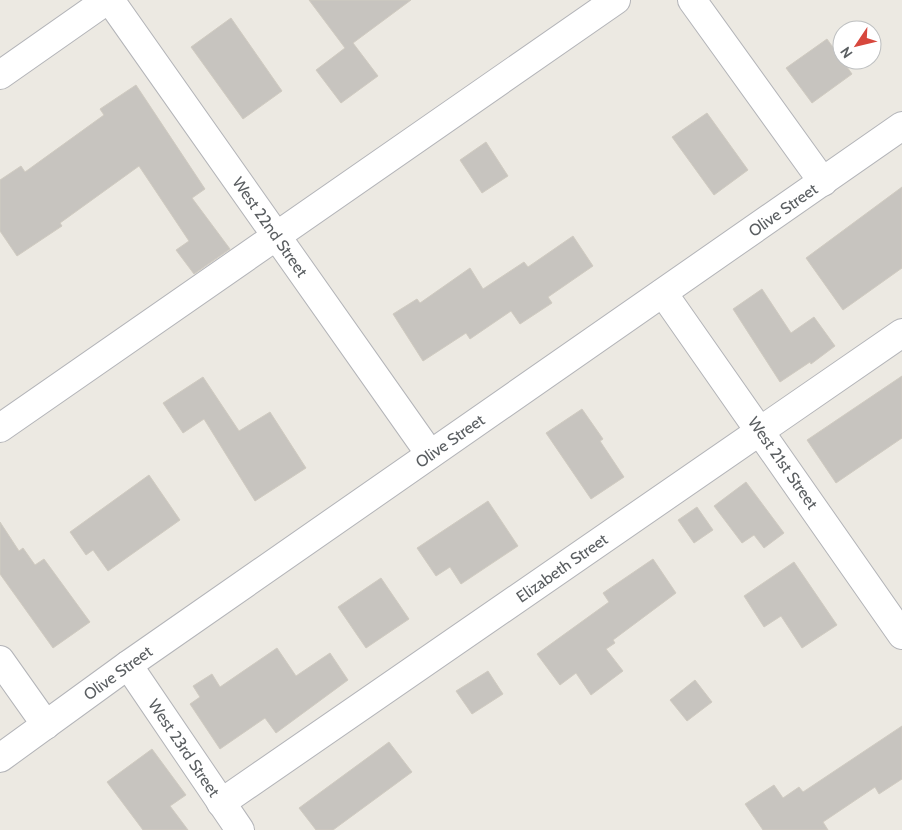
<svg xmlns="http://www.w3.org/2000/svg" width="902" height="830" font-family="Cabin,sans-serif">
	<rect width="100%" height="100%" fill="#ece9e2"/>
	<!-- building -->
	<g fill="#c7c4bf" stroke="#d0cbc1">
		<path d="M309,0h102l-58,43 25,33 -37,27 -25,-33 29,-22z"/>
		<path d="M231,18l51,73 -39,28 -52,-72z"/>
		<path d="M827,39l25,35 -40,29 -26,-35z"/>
		<path d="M136,85l69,104 -13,9 38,51 -36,25 -18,-24 13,-9 -50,-75 -79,57 2,3 -45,30 -17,-25v-51l21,-14 4,6 79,-57 -4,-6z"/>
		<path d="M707,113l41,57 -34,25 -42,-58z"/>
		<path d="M486,142l22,34 -26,17 -22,-33z"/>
		<path d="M902,187v81l-59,42 -37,-52z"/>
		<path d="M573,236l20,30 -45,31 4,6 -32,21 -9,-13 -41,28 -4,-6 -43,28 -30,-47 24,-15 3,4 50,-35 13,21 41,-27 4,5z"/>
		<path d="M762,289l29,44 23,-16 21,29 -24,18 -1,-2 -30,20 -47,-73z"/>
		<path d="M902,376v62l-66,45 -29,-43z"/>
		<path d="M203,377l36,54 31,-19 36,56 -51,33 -51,-82 -21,14 -20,-30z"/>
		<path d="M582,409l21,30 -3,2 24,36 -33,22 -45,-66z"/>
		<path d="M149,475l31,45 -72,51 -15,-21 -7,5 -16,-23z"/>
		<path d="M746,482l38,51 -20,15 -10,-13 -12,8 -28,-37z"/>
		<path d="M488,501l30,45 -57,38 -11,-17 -14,9 -19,-28z"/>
		<path d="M697,507l16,23 -19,13 -16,-23z"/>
		<path d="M0,522l19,29 4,-3 12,17 9,-6 46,63 -37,26 -53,-74z"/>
		<path d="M653,559l23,34 -63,47 2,3 -9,6 17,22 -32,24 -15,-22 -16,12 -23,-31 72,-52 -6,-9z"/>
		<path d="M794,562l43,63 -35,23 -21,-32 -17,11 -20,-31z"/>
		<path d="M381,578l28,41 -43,29 -28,-41z"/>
		<path d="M277,648l19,28 34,-23 18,27 -72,53 -11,-15 -45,31 -30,-45 10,-7 -7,-11 19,-12 8,13z"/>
		<path d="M488,671l15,23 -31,20 -16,-23z"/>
		<path d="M695,680l17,22 -25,19 -17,-21z"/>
		<path d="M902,726v53l-23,15 -4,-7 -52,35 5,8h-65l-18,-26 29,-19 9,13 16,-11 4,5z"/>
		<path d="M389,742l23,30 -79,58h-17l-17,-22z"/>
		<path d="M152,749l34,46 -16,11 18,24h-45l-36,-48z"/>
	</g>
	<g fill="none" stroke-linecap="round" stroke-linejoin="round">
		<defs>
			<g id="minor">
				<path d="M110,0l320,454"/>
				<path d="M692,0l131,182"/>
				<path d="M0,75l107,-75"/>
				<path d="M663,293l239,342"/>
				<path d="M0,428l616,-428"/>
				<path d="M0,660l46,65"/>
				<path d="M128,665l112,165"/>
				<path d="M0,758l128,-93 774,-539"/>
				<path d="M221,803l681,-470"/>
			</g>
		</defs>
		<!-- minor casing -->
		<use href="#minor" stroke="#b3b4b8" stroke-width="30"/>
		<!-- minor -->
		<use href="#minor" stroke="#fff" stroke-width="28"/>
	</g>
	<g text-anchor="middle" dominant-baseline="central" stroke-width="5" stroke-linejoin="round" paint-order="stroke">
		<!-- street labels -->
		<g font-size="16" fill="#5a5e61" stroke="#fff">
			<text transform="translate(783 210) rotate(-35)">Olive Street</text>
			<text transform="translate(270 227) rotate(55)">West 22nd Street</text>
			<text transform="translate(450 441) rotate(-35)">Olive Street</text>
			<text transform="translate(783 463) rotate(55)">West 21st Street</text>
			<text transform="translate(562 568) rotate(-35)">Elizabeth Street</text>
			<text transform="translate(118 673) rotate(-36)">Olive Street</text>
			<text transform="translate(184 748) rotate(56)">West 23rd Street</text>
		</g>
	</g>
	<!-- north arrow -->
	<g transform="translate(857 45) rotate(235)"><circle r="24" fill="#ffffff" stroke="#bdbfc0"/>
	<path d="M0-4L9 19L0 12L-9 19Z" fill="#d7473d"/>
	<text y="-8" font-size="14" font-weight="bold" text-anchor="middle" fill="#5a5e61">N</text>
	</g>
</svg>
